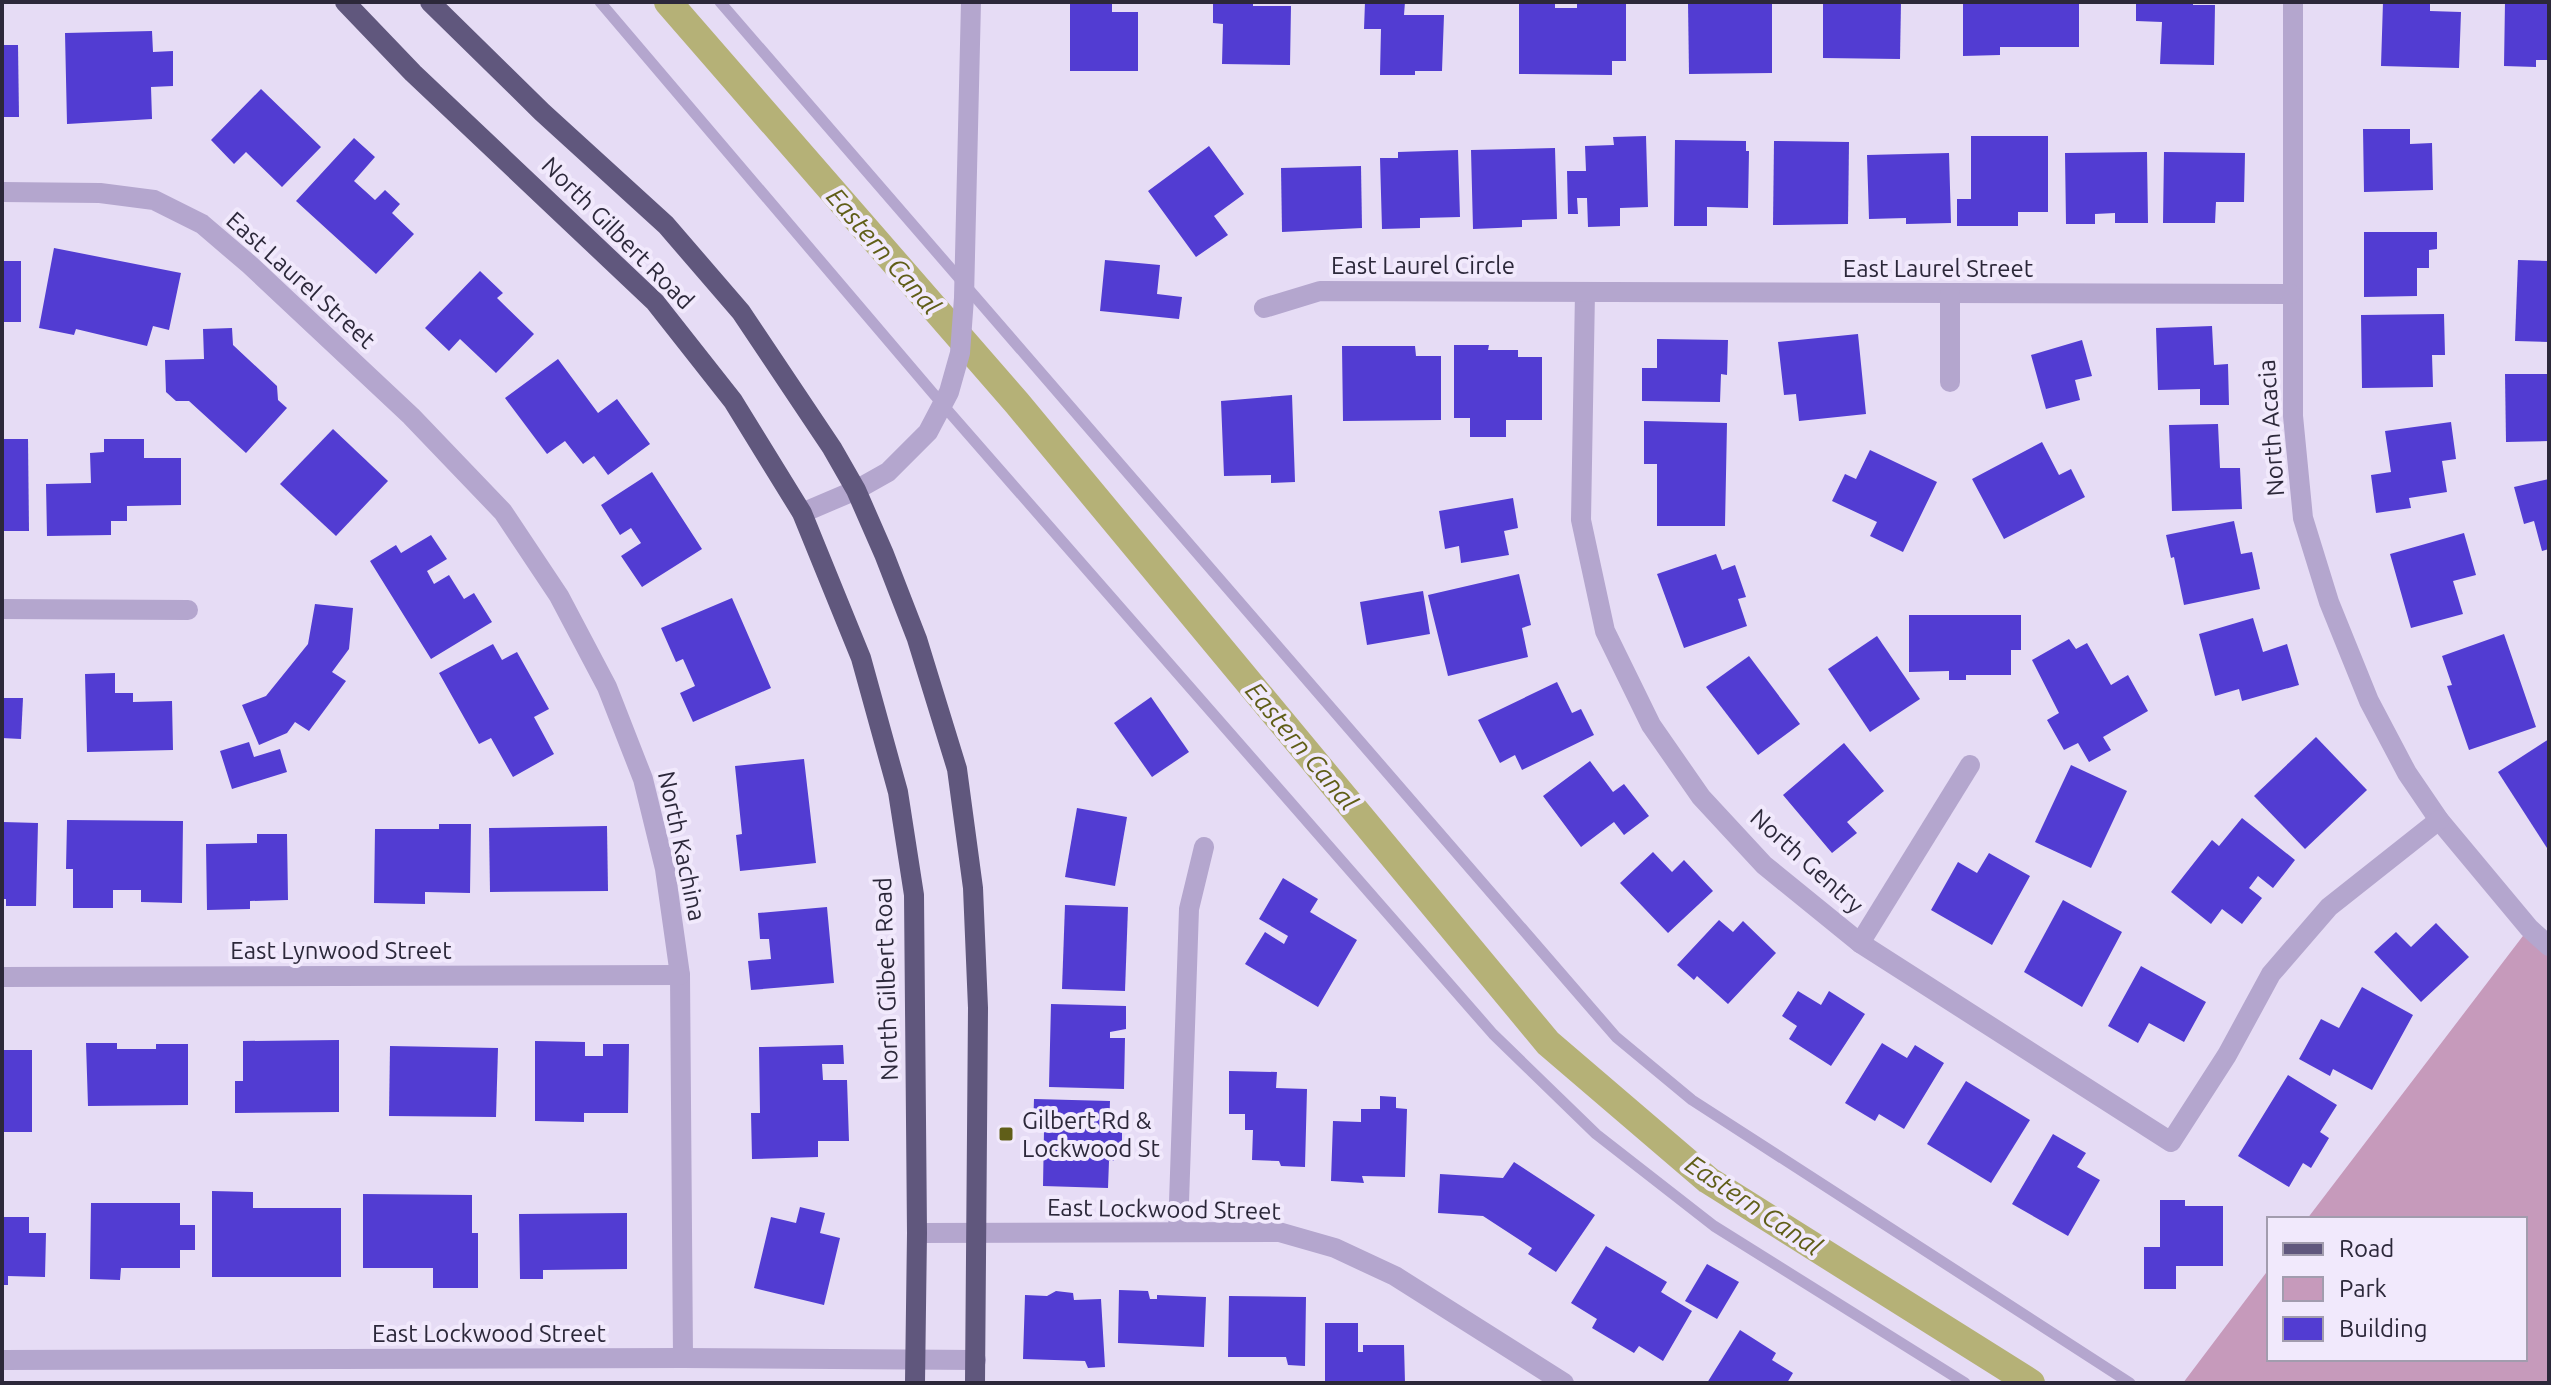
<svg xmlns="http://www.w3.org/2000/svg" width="2551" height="1385" font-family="Ubuntu,sans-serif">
	<rect width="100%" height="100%" fill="#e6dcf5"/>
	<!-- green -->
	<path fill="#c69abb" d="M2529,928l20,18v437h-366l86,-114v90h256v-140h-218z"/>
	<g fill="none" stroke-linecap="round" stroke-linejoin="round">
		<!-- canal -->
		<path stroke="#b5b177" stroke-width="28" d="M668,2l349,401 531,640 160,137 323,203"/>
	</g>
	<!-- building -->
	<g fill="#523cd2">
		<path d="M1070,2h42v10h26v59h-68z"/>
		<path d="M1213,2h40v4h38l-1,59 -68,-1 1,-40 -10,-1z"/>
		<path d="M1365,2h40l-1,13h40l-2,56h-27v4h-35l1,-46h-17z"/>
		<path d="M1519,2h36v6h22v-6h49v59h-14v14l-93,-1z"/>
		<path d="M1688,2h84v71l-83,1z"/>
		<path d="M1823,2h78l-1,57 -77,-1z"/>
		<path d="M1963,2h116v45h-79v8l-37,1z"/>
		<path d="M2136,2h57v3h22l-1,60 -54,-1 2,-42 -26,-1z"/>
		<path d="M2383,2h47v9l31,1 -2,56 -78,-2z"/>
		<path d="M2505,2h44v58h-13v7l-32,-1z"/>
		<path d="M152,31l1,21 20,-1v35l-22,1 1,32 -85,5 -2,-91z"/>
		<path d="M2,45h16l1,72h-17z"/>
		<path d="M261,89l60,58 -39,40 -36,-35 -12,12 -23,-24z"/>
		<path d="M2363,129h47v15l22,-1 1,47 -69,2z"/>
		<path d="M1646,136l2,71 -28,1v18l-32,1 -1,-29h-10l1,16h-10l-1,-43h19l-1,-25 29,-1 -1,-8z"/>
		<path d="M1971,136h77v76h-30v14h-61v-27h14z"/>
		<path d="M354,138l21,19 -21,24 21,19 10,-10 15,14 -8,9 22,21 -38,40 -80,-73z"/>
		<path d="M1675,140l71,1v10h3l-1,57 -41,-1v19h-33z"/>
		<path d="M1774,141l75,1 -1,82 -75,1z"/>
		<path d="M1209,146l35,48 -30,22 14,19 -32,22 -48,-66z"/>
		<path d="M1555,148l2,71 -35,1v7l-49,2 -2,-79z"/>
		<path d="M1458,150l2,67 -40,1v10l-38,1 -2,-71h18v-6z"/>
		<path d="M2147,152l1,71h-33v-10l-20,1v10h-29l-1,-71z"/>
		<path d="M2164,152l81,1 -1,49h-28l-1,21h-52z"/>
		<path d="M1949,153l2,70 -45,1v-6l-37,1 -2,-64z"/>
		<path d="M1361,166l1,62 -80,4 -1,-64z"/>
		<path d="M2364,232h73v17l-8,1v18h-12v28l-53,1z"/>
		<path d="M54,248l127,25 -12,57 -16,-4 -6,20 -71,-17 -2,6 -35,-7z"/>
		<path d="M1105,260l55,5 -3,29 25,3 -3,22 -79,-8z"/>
		<path d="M2518,260l31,1v81l-34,-1z"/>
		<rect x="2" y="261" width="19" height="61"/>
		<path d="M480,271l23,22 -6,5 37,36 -38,39 -36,-34 -11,12 -24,-23z"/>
		<path d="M2444,314l1,41h-13l1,32 -71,1 -1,-73z"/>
		<path d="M2212,326l2,39 14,-1 1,41h-29v-16l-42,1 -2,-62z"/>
		<path d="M232,328l1,17 44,41 1,14 9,8 -41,45 -57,-52h-13l-10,-9 -1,-32 39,-1 -1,-30z"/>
		<path d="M1858,334l8,80 -67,7 -3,-27 -12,1 -6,-53z"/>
		<path d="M1657,339l71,1 -1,35 -6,-1 -1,28 -78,-1v-33h15z"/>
		<path d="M2082,340l10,36 -17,4 5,20 -34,9 -15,-54z"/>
		<path d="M1454,345h35l-1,5h30v7h24v63h-36v17h-36v-19h-16z"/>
		<path d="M1342,346h73l1,10h25v64l-98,1z"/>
		<path d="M558,359l40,54 19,-14 33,45 -42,31 -14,-19 -11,8 -18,-23 -18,13 -42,-56z"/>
		<path d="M2505,374h44v67l-43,1z"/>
		<path d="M1292,395l3,87 -24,1v-8l-47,1 -3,-75z"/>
		<path d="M1644,421l83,2 -2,103h-68v-62h-13z"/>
		<path d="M2451,422l5,37 -14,2 5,31 -38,6 2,10 -35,5 -5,-38 20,-3 -6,-41z"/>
		<path d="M2218,424l2,44h20l2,41 -70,2 -3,-86z"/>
		<path d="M333,429l55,52 -52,55 -56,-52z"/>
		<path d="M2,439h26l1,92h-27z"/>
		<path d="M104,439h40v19h37v47l-54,1v15h-16v14l-64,1 -1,-52 45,-1 -1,-30 14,-1z"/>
		<path d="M2042,442l17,33 12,-6 14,28 -81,42 -32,-60z"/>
		<path d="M1870,450l67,32 -34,70 -33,-16 7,-14 -45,-21 13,-27 11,5z"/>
		<path d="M652,472l50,77 -60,38 -21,-31 20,-13 -10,-15 -11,7 -19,-30z"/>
		<path d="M2549,479v70l-7,2 -8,-30 -10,3 -10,-37z"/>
		<path d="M1513,498l5,30 -14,3 5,24 -48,8 -2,-17 -14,3 -6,-38z"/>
		<path d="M2234,521l7,33 11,-2 8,37 -76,16 -10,-48 -3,1 -5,-23z"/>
		<path d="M2464,533l12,42 -23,6 10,33 -52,14 -21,-74z"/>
		<path d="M431,535l16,24 -20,12 7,13 15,-9 15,24 10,-6 18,29 -61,37 -61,-98 26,-16 5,8z"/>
		<path d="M1716,554l6,16 13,-5 11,32 -8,2 9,27 -63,22 -27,-74z"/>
		<path d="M1519,574l12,51 -9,3 6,29 -80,19 -20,-81z"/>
		<path d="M1423,591l7,43 -63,11 -7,-43z"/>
		<path d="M732,598l39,90 -78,34 -13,-29 15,-7 -12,-27 -7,3 -15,-34z"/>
		<path d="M315,604l38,4 -4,41 -17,23 14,9 -37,50 -14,-9 -8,11 -28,12 -17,-40 24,-9 42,-52z"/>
		<path d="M1909,615h112v35h-10v25h-45v5h-17v-9l-40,1z"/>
		<path d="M2253,618l10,34 24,-8 12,41 -57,16 -3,-12 -24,7 -16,-62z"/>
		<path d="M2504,634l32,93 -67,23 -22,-64 5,-1 -10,-29z"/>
		<path d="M1877,636l43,63 -50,33 -42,-63z"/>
		<path d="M2069,639l7,10 11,-6 24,42 17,-10 20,36 -45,26 8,13 -22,12 -11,-19 -14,7 -17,-30 12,-7 -27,-53z"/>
		<path d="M493,644l9,16 15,-8 32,57 -15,8 20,37 -41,23 -22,-39 -12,6 -40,-71z"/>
		<path d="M1749,656l51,68 -42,31 -52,-68z"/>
		<path d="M115,673v20h18v9l39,-1 1,49 -86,2 -2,-78z"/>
		<path d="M1557,682l15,31 9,-4 13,26 -72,35 -7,-15 -15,8 -22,-43z"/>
		<path d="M1151,697l38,55 -37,25 -38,-54z"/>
		<path d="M2,698h21l-2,41 -19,-1z"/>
		<path d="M2316,737l51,53 -62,59 -51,-53z"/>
		<path d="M2549,739v107l-2,2 -49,-76z"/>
		<path d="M249,742l5,15 26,-8 7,23 -55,17 -12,-38z"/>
		<path d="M1844,743l40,48 -37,31 10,11 -25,20 -49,-58z"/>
		<path d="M804,759l12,104 -76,8 -4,-36 6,-1 -7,-68z"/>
		<path d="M1590,761l23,31 11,-8 25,32 -25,19 -10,-13 -33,25 -38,-51z"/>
		<path d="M2071,765l56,26 -36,77 -56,-26z"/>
		<path d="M1077,808l50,9 -12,69 -50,-9z"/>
		<path d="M2242,818l53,42 -22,28 -15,-12 -9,12 13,10 -20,26 -20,-15 -11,15 -40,-32 41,-52 7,6z"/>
		<path d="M67,820l116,1 -1,82 -41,-1v-12h-28v18h-40v-39h-7z"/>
		<path d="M3,822l35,1 -2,83h-30v-7h-4z"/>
		<path d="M439,824h32l-1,69 -45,-1v12l-51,-1 1,-74h64z"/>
		<path d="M607,826l1,65 -118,1 -1,-64z"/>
		<path d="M257,834h30l1,66 -38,1v8l-43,1 -1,-66 51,-1z"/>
		<path d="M1653,852l19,20 12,-12 29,31 -45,42 -48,-50z"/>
		<path d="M1989,853l41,23 -38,69 -61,-35 27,-48 19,11z"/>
		<path d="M1283,878l35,21 -8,13 47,28 -39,67 -73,-43 20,-32 19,12 4,-8 -29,-17z"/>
		<path d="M2063,900l59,32 -40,75 -58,-35z"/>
		<path d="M1065,905l63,2 -3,84 -63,-2z"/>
		<path d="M827,907l7,76 -83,7 -3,-29 23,-2 -2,-20h-9l-2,-26z"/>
		<path d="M1719,920l14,12 10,-11 33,32 -48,51 -31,-28 -3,4 -17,-15z"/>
		<path d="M2436,923l33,34 -48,45 -47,-50 22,-20 15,15z"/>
		<path d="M2141,966l65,36 -22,40 -35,-19 -11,20 -30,-17z"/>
		<path d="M2362,987l51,28 -41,75 -39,-21 -3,7 -31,-17 22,-40 18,9z"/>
		<path d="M1798,991l23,14 8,-14 36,23 -34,52 -42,-27 8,-13 -15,-10z"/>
		<path d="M1051,1004l75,2v23l-16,3v6h15l-1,51 -75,-2z"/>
		<path d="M339,1040v72l-104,1v-32h8v-40z"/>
		<path d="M535,1041l50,1v14h18v-12h26l-1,69h-44v9l-49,-1z"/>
		<path d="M86,1043h31v6h39v-5h32v61l-100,1z"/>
		<path d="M1882,1043l25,15 8,-13 29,18 -40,66 -25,-15 -4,7 -30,-18z"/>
		<path d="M843,1045l1,19h-22l1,16h24l2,61h-31v16l-66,2 -1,-46h9l-1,-66z"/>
		<path d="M390,1046l108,2 -2,69 -107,-1z"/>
		<rect x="2" y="1050" width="30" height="82"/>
		<path d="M1229,1071l48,1 -1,16 31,1 -2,78 -24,-1 -2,-5 -27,-1 1,-30h-8v-16h-16z"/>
		<path d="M2288,1075l49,30 -17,27 9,6 -18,30 -8,-5 -14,24 -51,-31z"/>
		<path d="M1966,1081l64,39 -39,63 -64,-39z"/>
		<path d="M1380,1096l16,1v11l11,1 -2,68 -43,-1 2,7 -33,-2 2,-60 28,1v-13h19z"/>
		<path d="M1034,1099l76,2 -1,30h13v14h-7l-1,16h-5l-1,27 -65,-2 1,-56h-11z"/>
		<path d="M2053,1134l33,19 -9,14 23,13 -32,56 -56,-32z"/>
		<path d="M1514,1162l81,53 -39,57 -28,-18 4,-6 -49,-32 -45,-3 2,-39 63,4z"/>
		<path d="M212,1191l41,1v16h88v69h-129z"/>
		<path d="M363,1194l109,1v38h6v55h-45v-20h-70z"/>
		<path d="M2160,1200h25v6h38v60h-47v23h-32v-42h16z"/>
		<path d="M91,1203h89v22h15v25h-15v18h-59l-1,12 -30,-1z"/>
		<path d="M800,1207l25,6 -5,20 20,5 -16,67 -70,-17 17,-71 25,6z"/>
		<path d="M627,1213v56l-84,1v9h-23l-1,-65z"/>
		<path d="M2,1217h27v16h17l-1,44 -37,-1v9h-6z"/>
		<path d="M1606,1246l61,36 -6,10 31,19 -29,50 -24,-15 -5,7 -42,-25 5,-9 -26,-16z"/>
		<path d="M1707,1264l32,18 -22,37 -32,-18z"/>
		<path d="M1119,1290l29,1 2,8h7v-4l49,2 -2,50 -86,-4z"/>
		<path d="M1056,1291l17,2 1,7 27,-1 4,68 -17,1 -3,-7 -62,-2 2,-64 22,1z"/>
		<path d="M1229,1296l77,1 -1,69 -17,-1 -2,-8h-58z"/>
		<path d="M1325,1323h33v29h5v-7h41l1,38h-80z"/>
		<path d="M1740,1330l36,23 -4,7 21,13 -6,10h-80z"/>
	</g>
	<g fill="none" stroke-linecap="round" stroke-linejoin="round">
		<!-- service -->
		<g stroke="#b4a6ce" stroke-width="11">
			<path d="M600,2l343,403 550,629 103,100 118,92 251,157"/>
			<path d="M720,2l896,1035 76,63 438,283"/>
		</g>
		<!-- minor -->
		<g stroke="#b4a6ce" stroke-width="20">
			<path d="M2293,2v414l10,102 26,84 40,99 38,72 32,47 90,108 20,18"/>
			<path d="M2,192l98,1 54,7 48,24 48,41 161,151 92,96 56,84 48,91 36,92 22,90 15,106 3,383"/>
			<path d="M1585,292l-4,228 24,111 46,94 50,72 63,68 96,78 311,199 56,-87 44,-81 58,-67 110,-87"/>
			<path d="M1264,308l56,-17 971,3"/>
			<path d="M1950,382v-88"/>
			<path d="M2,609l186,1"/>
			<path d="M1860,943l110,-178"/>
			<path d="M2,977l678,-2"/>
			<path d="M1178,1232l11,-323 15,-62"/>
			<path d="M917,1233l362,-1 56,16 60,28 169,107"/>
			<path d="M2,1360l681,-2 293,2"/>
		</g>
		<!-- tertiary -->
		<path stroke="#b4a6ce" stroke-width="20" d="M802,513l54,-23 32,-18 40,-40 21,-40 11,-39 4,-55 7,-296"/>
		<!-- primary -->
		<g stroke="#60577d" stroke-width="20">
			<path d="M345,2l68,71 242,229 78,99 69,112 59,145 37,134 16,103 3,338 -2,150"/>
			<path d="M430,2l112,110 124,113 75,87 91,136 24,42 28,64 33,85 40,130 16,119 5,120 -3,375"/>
		</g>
	</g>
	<!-- markers -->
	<rect fill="#605e18" stroke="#f1e9fc" stroke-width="3" x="998" y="1126" width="16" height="16" rx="4"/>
	<g text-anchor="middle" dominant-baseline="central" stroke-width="8" stroke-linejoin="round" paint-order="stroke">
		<!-- street labels -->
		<g font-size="24" fill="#2c283a" stroke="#f1e9fc">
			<text transform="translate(618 233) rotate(45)">North Gilbert Road</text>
			<text x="1423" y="265">East Laurel Circle</text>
			<text x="1938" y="268">East Laurel Street</text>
			<text transform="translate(301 280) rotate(42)">East Laurel Street</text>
			<text transform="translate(2271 428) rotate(-94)">North Acacia</text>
			<text transform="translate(682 846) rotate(78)">North Kachina</text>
			<text transform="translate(1807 861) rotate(42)">North Gentry</text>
			<text x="341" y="950">East Lynwood Street</text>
			<text transform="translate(886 979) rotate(-92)">North Gilbert Road</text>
			<text transform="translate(1164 1209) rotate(1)">East Lockwood Street</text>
			<text x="489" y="1333">East Lockwood Street</text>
		</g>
		<!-- poi labels -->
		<g font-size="24" fill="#2c283a" stroke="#f1e9fc" text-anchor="start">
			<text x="1022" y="1120">Gilbert Rd &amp;<tspan x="1022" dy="28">Lockwood St</tspan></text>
		</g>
		<!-- water labels -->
		<g font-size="26" font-style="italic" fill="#605e18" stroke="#f1e9fc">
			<text transform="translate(884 251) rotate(49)">Eastern Canal</text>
			<text transform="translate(1302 746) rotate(50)">Eastern Canal</text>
			<text transform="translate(1754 1205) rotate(34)">Eastern Canal</text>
		</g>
	</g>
	<!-- border -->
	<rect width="2551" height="1385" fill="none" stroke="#2c283a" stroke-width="8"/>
	<!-- legend -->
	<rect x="2267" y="1217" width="260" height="144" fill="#f1e9fc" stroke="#a29cae" stroke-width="2"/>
	<rect x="2283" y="1243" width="40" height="12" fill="#60577d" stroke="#a29cae" stroke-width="2"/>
	<text x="2339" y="1257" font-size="24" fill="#2c283a">Road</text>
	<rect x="2283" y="1277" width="40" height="24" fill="#c69abb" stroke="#a29cae" stroke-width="2"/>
	<text x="2339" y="1297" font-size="24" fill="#2c283a">Park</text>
	<rect x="2283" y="1317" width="40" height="24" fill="#523cd2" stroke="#a29cae" stroke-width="2"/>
	<text x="2339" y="1337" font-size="24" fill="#2c283a">Building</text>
</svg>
